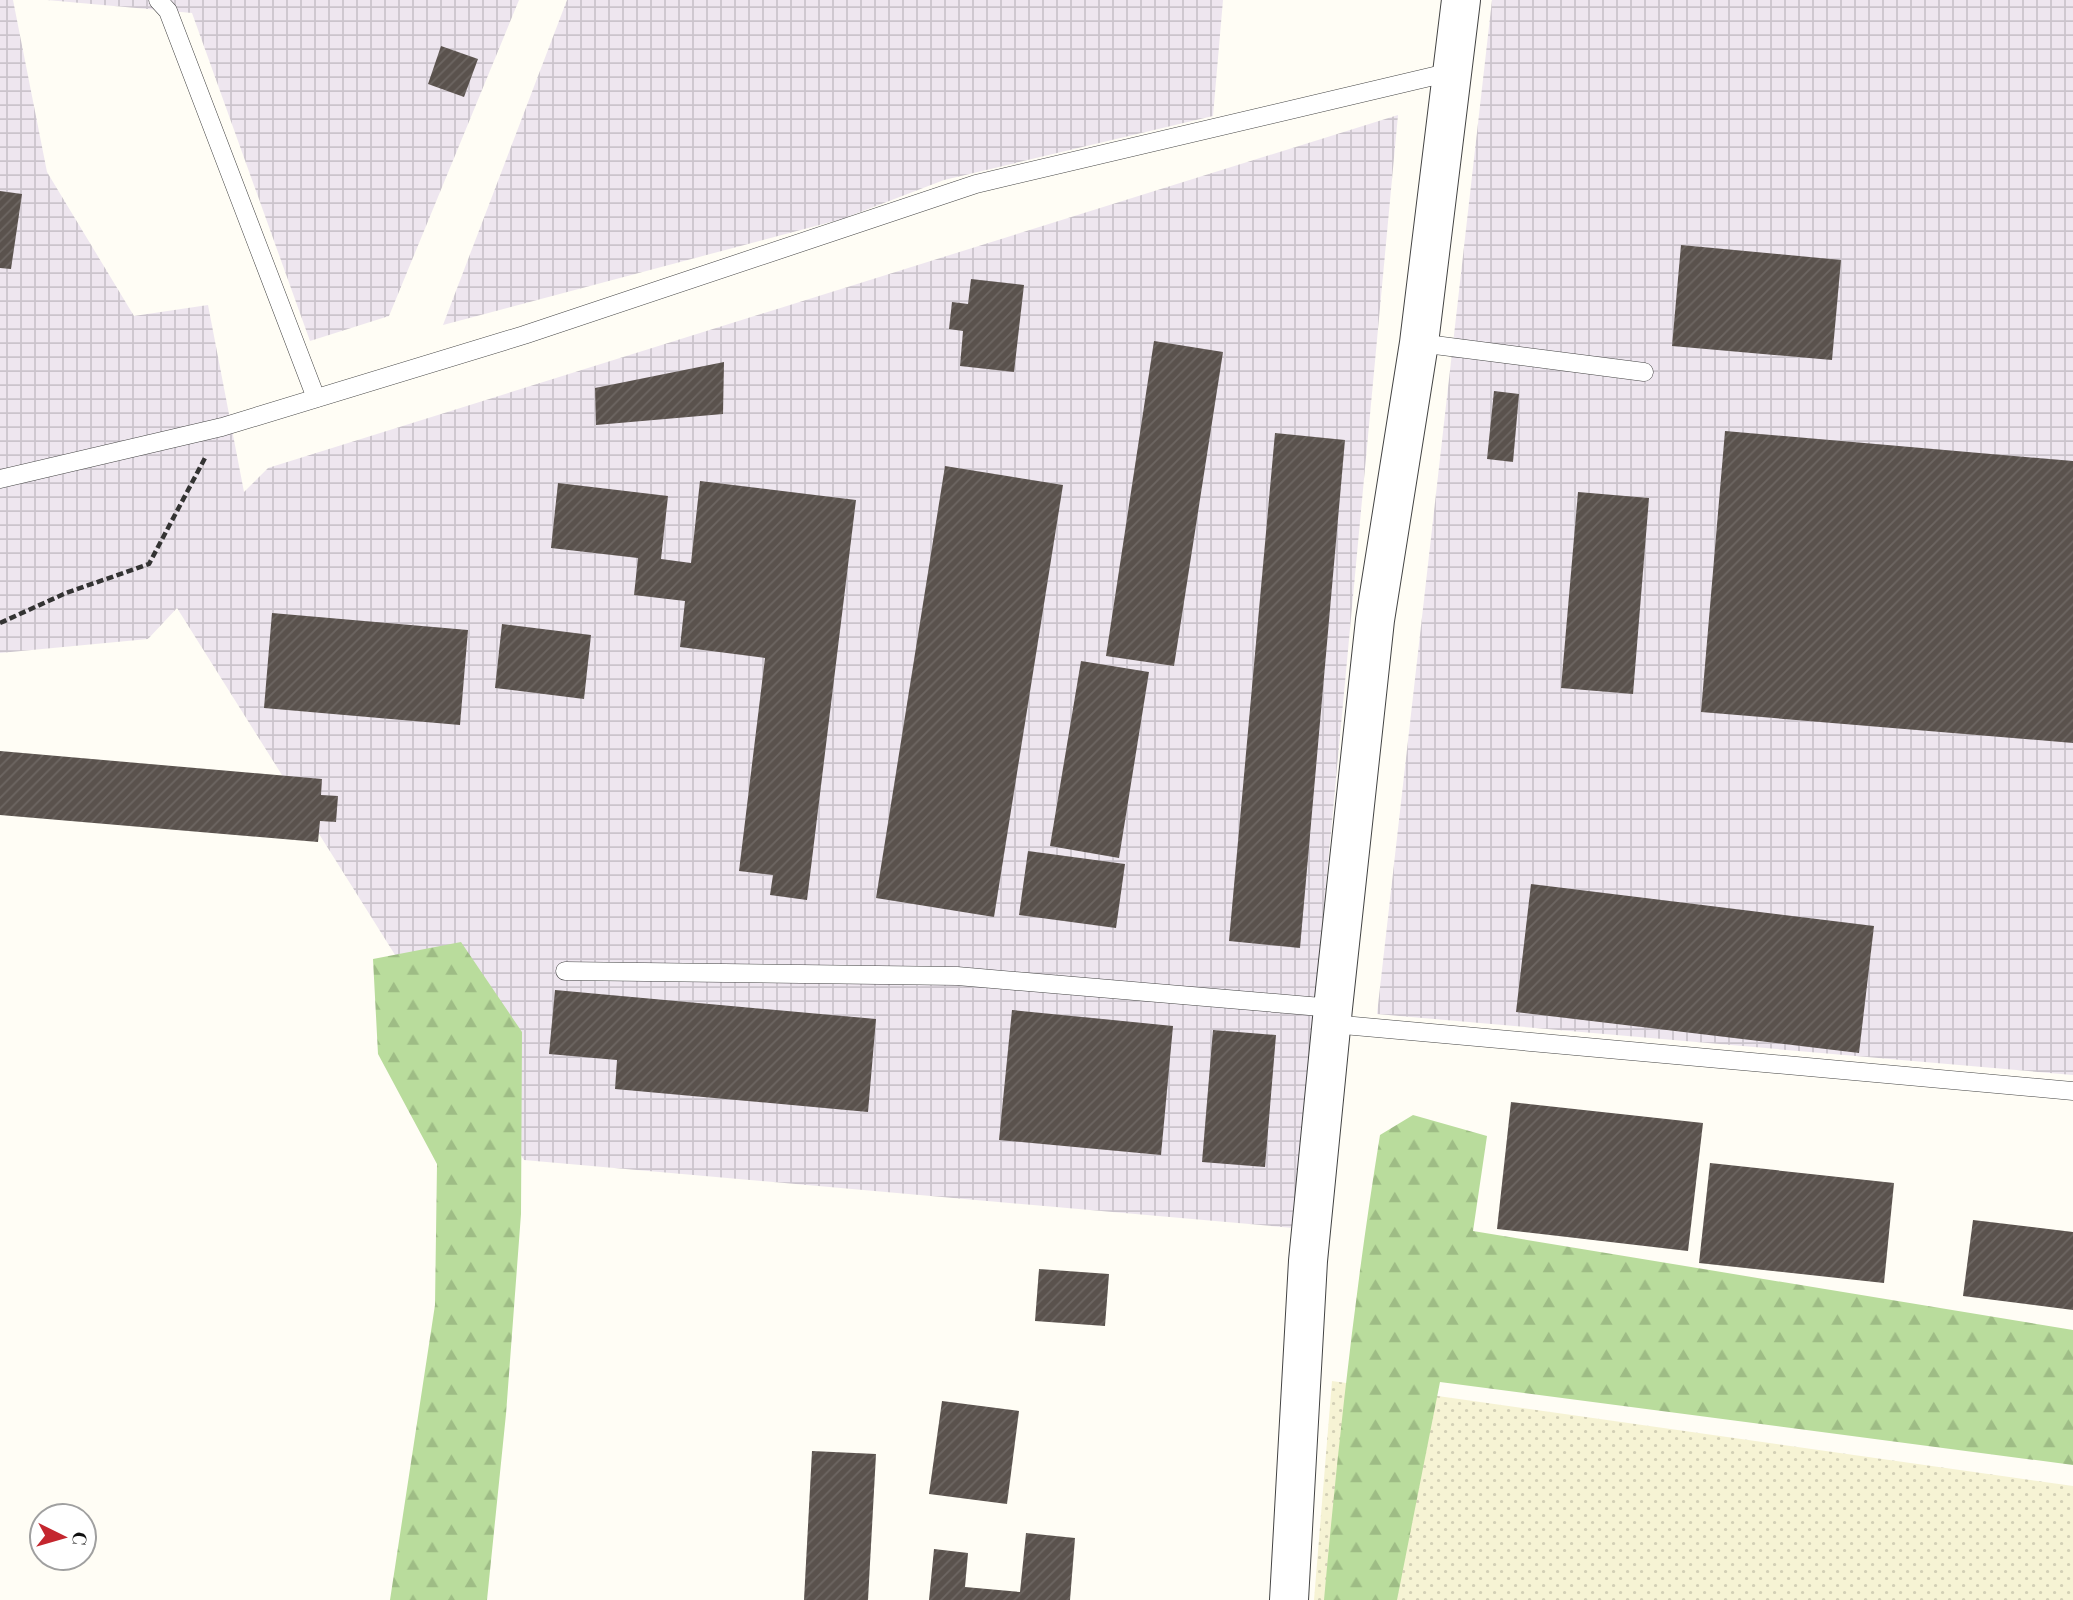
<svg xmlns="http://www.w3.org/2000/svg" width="2073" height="1600" font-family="'Playfair Display',serif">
	<defs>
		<pattern id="industrial-grid" width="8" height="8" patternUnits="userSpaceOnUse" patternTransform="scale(1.75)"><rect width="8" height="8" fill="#eee6ef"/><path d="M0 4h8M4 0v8" fill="none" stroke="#cbc4cc"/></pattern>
		<pattern id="farmland-dots" width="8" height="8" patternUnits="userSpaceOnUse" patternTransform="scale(1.75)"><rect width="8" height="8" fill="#f6f3d4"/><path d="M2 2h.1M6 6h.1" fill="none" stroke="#d2cfb5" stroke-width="1.8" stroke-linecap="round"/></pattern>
		<pattern id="forest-firs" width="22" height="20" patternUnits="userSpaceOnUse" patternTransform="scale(1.75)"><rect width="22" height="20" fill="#b9dc9c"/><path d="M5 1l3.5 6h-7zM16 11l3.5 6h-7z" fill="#9ebc85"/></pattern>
		<pattern id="building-hatch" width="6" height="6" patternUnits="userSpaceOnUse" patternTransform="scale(1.75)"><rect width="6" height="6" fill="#5a524d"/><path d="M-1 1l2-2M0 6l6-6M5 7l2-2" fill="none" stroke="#6d6662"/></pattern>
	</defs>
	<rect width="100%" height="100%" fill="#fffdf5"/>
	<!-- industrial -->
	<g fill="url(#industrial-grid)">
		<path d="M0,0h13l34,172 87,144 74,-11 36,187 24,-24 1130,-353 -104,1113 -770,-68 -347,-552 -29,31 -148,14z"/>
		<path d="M47,0h472l-130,316 -79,25 -118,-328z"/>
		<path d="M567,0h656l-10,116 -269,64 -102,39 -399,106z"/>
		<path d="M1492,0h581v1075l-696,-61z"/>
	</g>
	<!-- farmland -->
	<path fill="url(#farmland-dots)" d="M1332,1381l741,105v114h-759z"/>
	<!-- forest -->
	<g fill="url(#forest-firs)">
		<path d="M461,942l61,90 -1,182 -15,200 -19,186h-97l45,-295 2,-141 -59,-110 -5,-95z"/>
		<path d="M1413,1115l74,21 -14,95 600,99v135l-633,-83 -43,218h-73c14,-155 31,-311 56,-465z"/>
	</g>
	<!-- building -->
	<g fill="url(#building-hatch)">
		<path d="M441,46l37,13 -14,38 -36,-13z"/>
		<path d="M0,191l22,3 -11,75 -11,-1z"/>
		<path d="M1681,245l160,15 -9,100 -160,-14z"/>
		<path d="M971,279l53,6 -10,87 -54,-6 3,-35 -14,-2 3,-27 16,2z"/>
		<path d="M1154,341l69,11 -49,314 -68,-10z"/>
		<path d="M724,362l-1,52 -127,11 -1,-37z"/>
		<path d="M1494,391l25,3 -6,68 -26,-3z"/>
		<path d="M1725,431l348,30v282l-372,-31z"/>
		<path d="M1275,433l70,7 -45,508 -71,-7z"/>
		<path d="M945,466l118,19 -69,432 -118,-19z"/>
		<path d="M700,481l156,19 -49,400 -37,-5 3,-20 -34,-4 26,-213 -85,-11 5,-46 -51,-6 4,-37 -87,-10 7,-65 110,13 -7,63 30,4z"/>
		<path d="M1578,492l71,6 -16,196 -72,-6z"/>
		<path d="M272,613l196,17 -8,95 -196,-17z"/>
		<path d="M502,624l89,11 -7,64 -89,-11z"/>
		<path d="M1081,661l68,11 -30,186 -69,-12z"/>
		<path d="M0,751l322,28 -1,16 17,1 -2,26 -16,-1 -2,21 -318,-27z"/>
		<path d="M1028,851l97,13 -9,64 -97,-13z"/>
		<path d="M1531,884l343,42 -15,127 -343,-41z"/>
		<path d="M555,990l321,29 -8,93 -253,-23 2,-29 -68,-6z"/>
		<path d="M1012,1010l161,16 -12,129 -162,-15z"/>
		<path d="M1213,1030l63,5 -11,132 -63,-5z"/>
		<path d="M1511,1102l192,21 -15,128 -191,-22z"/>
		<path d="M1710,1163l184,20 -10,100 -185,-20z"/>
		<path d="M1973,1220l100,12v78l-110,-14z"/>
		<path d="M1039,1269l70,5 -4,52 -70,-5z"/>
		<path d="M942,1401l77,10 -12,93 -78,-10z"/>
		<path d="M812,1451l64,3 -8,146h-64z"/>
		<path d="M1026,1533l49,5 -5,62h-141l5,-51 34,4 -3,34 55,5z"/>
	</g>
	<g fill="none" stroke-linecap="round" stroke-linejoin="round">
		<defs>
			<g id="service">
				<path d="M158,0l10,11 148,387"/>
				<path d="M1419,343l225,29"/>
				<path d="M0,479l222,-52 302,-92 452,-151 475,-112"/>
				<path d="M565,971l392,5 376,32"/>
				<path d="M1332,1024l741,67"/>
			</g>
			<path id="tertiary" d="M1289,1600l19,-339 25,-253 42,-388 44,-277 42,-343"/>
		</defs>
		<!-- service casing -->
		<use href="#service" stroke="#444" stroke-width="19"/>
		<!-- tertiary casing -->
		<use href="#tertiary" stroke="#444" stroke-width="40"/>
		<!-- path -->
		<path stroke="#333" stroke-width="4.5" stroke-dasharray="7 3.5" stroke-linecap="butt" d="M0,623l66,-30 83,-29 56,-106"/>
		<!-- service -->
		<use href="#service" stroke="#fff" stroke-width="18"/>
		<!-- tertiary -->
		<use href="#tertiary" stroke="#fff" stroke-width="38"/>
	</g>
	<!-- north arrow -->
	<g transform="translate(63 1537) rotate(95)"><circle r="33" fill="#ffffff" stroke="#a0a0a0" stroke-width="2"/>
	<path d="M0-5L12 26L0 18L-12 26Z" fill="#c4262e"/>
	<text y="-10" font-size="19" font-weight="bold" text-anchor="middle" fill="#111111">С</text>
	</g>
</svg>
